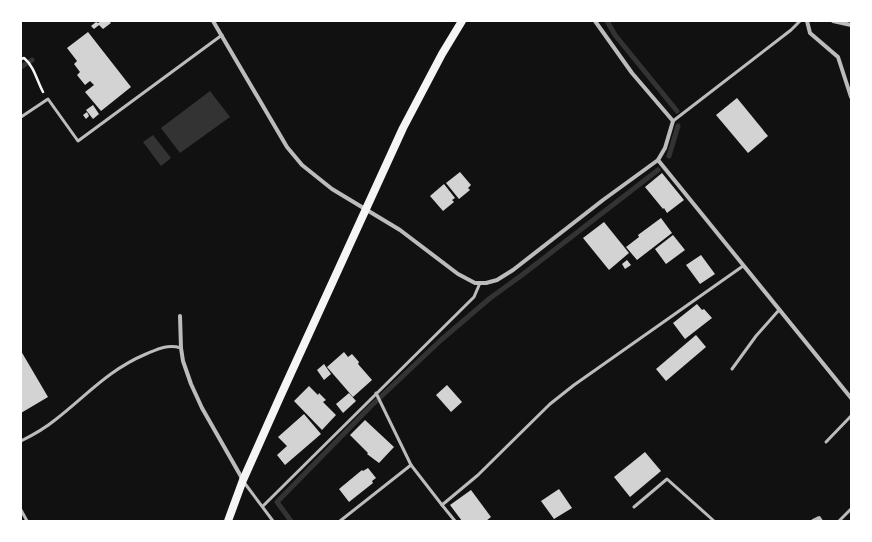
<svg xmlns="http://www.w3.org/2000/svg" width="872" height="542" font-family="'DejaVu Sans',sans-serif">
	<rect width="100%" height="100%" fill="#111"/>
	<!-- water -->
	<g fill="#333">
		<path d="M210,91l20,26 -50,36 -19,-25z"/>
		<path d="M153,135l18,23 -10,8 -18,-24z"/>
	</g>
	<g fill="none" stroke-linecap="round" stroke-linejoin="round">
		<!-- stream -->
		<g stroke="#333" stroke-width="5">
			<path d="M607,21l8,14 62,76"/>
			<path d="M21,67l11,-7"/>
			<path d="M669,156l9,-30"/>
			<path d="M291,521l-14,-19 94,-96 70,-66 48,-41 33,-24 136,-105"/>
		</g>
	</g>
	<!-- building -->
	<g fill="#d3d3d3">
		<path d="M101,21h8l2,2 -8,6 -4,-4 -5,4 -3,-3 5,-4 2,1z"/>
		<path d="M88,32l43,55 -30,24 -16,-19 9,-7 -4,-4 -5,4 -8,-10 3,-3 -6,-8 3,-3 -10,-13z"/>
		<path d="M737,98l31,38 -20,17 -32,-38z"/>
		<path d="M93,105l6,9 -6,5 -7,-9z"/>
		<path d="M87,112l2,4 -3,3 -3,-4z"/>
		<path d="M460,172l11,13 -3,3 2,2 -11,9 -13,-16z"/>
		<path d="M662,173l22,27 -17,13 -3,-5 -1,1 -18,-22z"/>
		<path d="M444,184l11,14 -3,2 2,2 -11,9 -13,-15z"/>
		<path d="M661,218l11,15 -35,27 -11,-13 13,-10 -1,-2z"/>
		<path d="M604,222l25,31 -20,17 -26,-32z"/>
		<path d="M673,235l12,15 -19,14 -11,-15z"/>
		<path d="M701,255l14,19 -15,10 -14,-19z"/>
		<path d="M627,260l4,5 -6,4 -3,-5z"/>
		<path d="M697,304l5,6 2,-1 8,9 -27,21 -12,-16z"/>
		<path d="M696,335l10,12 -40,34 -10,-12z"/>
		<path d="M21,351l27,46 -27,16z"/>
		<path d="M344,352l4,5 4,-3 7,8 -1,2 14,16 -19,17 -26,-30z"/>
		<path d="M324,364l7,10 -7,6 -7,-10z"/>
		<path d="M447,385l15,17 -11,10 -15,-17z"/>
		<path d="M309,386l9,9 1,-2 7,7 -3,2 13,13 -14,15 -28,-29z"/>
		<path d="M349,393l7,8 -13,12 -7,-9z"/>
		<path d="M304,414l17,20 -36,31 -8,-10 10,-9 -9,-9z"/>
		<path d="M365,420l29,27 -15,16 -12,-9 1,-1 -18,-18z"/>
		<path d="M645,452l16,19 -31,26 -16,-20z"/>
		<path d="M368,468l8,10 -4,3 1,2 -24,19 -10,-13 23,-19 1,1z"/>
		<path d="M559,489l13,19 -18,11 -13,-18z"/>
		<path d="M471,490l20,27 -5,4h-24l-12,-16z"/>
	</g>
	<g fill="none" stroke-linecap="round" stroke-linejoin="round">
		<!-- path -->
		<path stroke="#f5f5f5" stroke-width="2.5" d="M21,59l3,-1c10,8 13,23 19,34"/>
		<!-- service -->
		<g stroke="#bcbcbc" stroke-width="3">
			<path d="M21,117l27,-18 30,42 144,-106"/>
			<path d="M673,121l118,-91 9,-9"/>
			<path d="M732,369l24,-33 23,-26"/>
			<path d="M376,393l35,72 31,40 36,-30 72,-71 24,-19 169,-119"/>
			<path d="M21,441c12,-6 23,-12 34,-21 31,-24 53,-50 91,-66 12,-5 21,-10 35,-6"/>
			<path d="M826,442l25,-26"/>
			<path d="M243,481l30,40"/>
			<path d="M442,505l13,16"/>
			<path d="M263,506l211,-209 6,-14"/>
			<path d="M634,507l33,-28 47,42"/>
			<path d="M21,510l6,11"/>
			<path d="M340,521l71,-56"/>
			<path d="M839,521l12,-12"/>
		</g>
		<!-- minor -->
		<g stroke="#bcbcbc" stroke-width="4">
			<path d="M213,21l74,126 15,18 30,24 68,41 58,44 17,9h11l11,-3 16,-10 90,-70 55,-40 7,-12 8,-27 -41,-48 -37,-52"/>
			<path d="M807,21l3,12 28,24 13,40"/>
			<path d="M833,21l18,4"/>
			<path d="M658,160l193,238"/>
			<path d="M180,316l1,32 2,13 8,23 11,24 41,72"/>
			<path d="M813,521l6,-3 2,3"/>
		</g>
		<!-- secondary -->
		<path stroke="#f5f5f5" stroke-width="8" d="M228,521l15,-41 37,-83 123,-269 39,-74 20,-33"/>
	</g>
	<!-- border -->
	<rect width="872" height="542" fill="none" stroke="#ffffff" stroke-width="44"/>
</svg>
